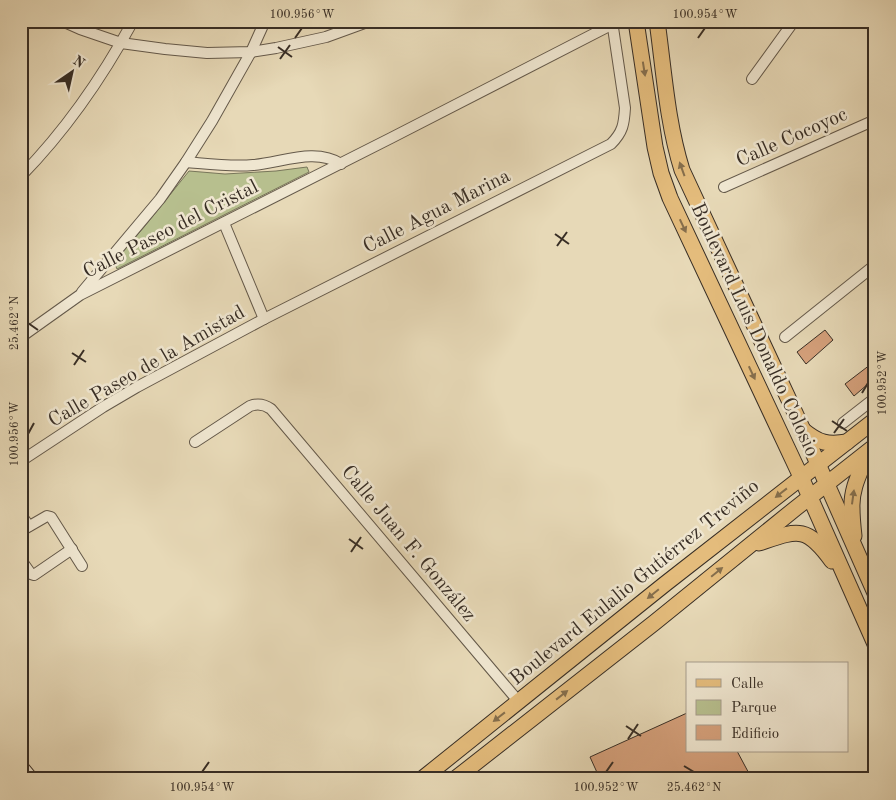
<svg xmlns="http://www.w3.org/2000/svg" width="896" height="800" font-family="'Old Standard TT',serif">
	<rect width="100%" height="100%" fill="#e7d9b7"/>
	<filter id="stains"><feTurbulence type="fractalNoise" baseFrequency=".004" numOctaves="4"/><feColorMatrix values="0 0 0 0 .2 0 0 0 0 .09 0 0 0 0 .02 0 0 0 .5 -.17"/></filter>
	<radialGradient id="worn" r=".72"><stop offset=".6" stop-color="#630" stop-opacity="0"/><stop offset="1" stop-color="#630" stop-opacity=".3"/></radialGradient>
	<!-- green -->
	<path fill="#b7bf8e" stroke="#78765a" d="M307,167l2,5 -192,97 -3,-7 31,-36 44,-55 36,3 51,-3z"/>
	<!-- building -->
	<g fill="#d5a07b" stroke="#382e25">
		<path d="M825,330l8,10 -27,24 -9,-12z"/>
		<path d="M875,361v17l-21,18 -9,-12z"/>
		<path d="M687,713v38h50l15,28h-152l-10,-22z"/>
	</g>
	<g fill="none" stroke-linecap="round" stroke-linejoin="round">
		<defs>
			<g id="street">
				<path d="M62,21l18,8 41,14 44,6 42,4 44,-1 25,-4 50,-11 44,-16"/>
				<path d="M752,79l42,-58"/>
				<path d="M186,162c23,2 45,5 67,3 28,-2 62,-18 88,-1"/>
				<path d="M21,176c45,-46 81,-98 112,-155"/>
				<path d="M724,187l151,-67"/>
				<path d="M224,223l40,96"/>
				<path d="M82,292l78,-93 26,-37 26,-41 39,-69 14,-31"/>
				<path d="M21,337l59,-42 311,-157 222,-114"/>
				<path d="M785,337l90,-72"/>
				<path d="M843,423l32,-25"/>
				<path d="M195,442l55,-36c8,-3 14,-2 21,3l248,293"/>
				<path d="M21,461l82,-54 34,-20 127,-68 347,-175c12,-12 13,-20 14,-36l-13,-87"/>
				<path d="M21,515l8,11"/>
				<path d="M21,531l26,-15 4,1 31,49"/>
				<path d="M21,560l10,14 3,1 38,-26"/>
			</g>
			<path id="secondary" d="M21,767l10,12"/>
			<g id="primary">
				<path d="M636,21l19,126 6,26 9,25 131,279 74,167"/>
				<path d="M657,21c7,50 10,101 25,149l121,260 72,163"/>
				<path d="M803,430c16,13 24,15 44,12"/>
				<path d="M854,536c-1,-9 -2,-18 -2,-28 -1,-20 9,-37 16,-56"/>
				<path d="M759,543c39,-13 47,-18 73,18"/>
				<path d="M422,779l243,-195 210,-164"/>
				<path d="M455,779l199,-156 142,-115 79,-62"/>
			</g>
		</defs>
		<!-- street casing -->
		<use href="#street" stroke="#64594a" stroke-width="12"/>
		<!-- secondary casing -->
		<use href="#secondary" stroke="#382e25" stroke-width="16"/>
		<!-- primary casing -->
		<use href="#primary" stroke="#382e25" stroke-width="17"/>
		<!-- street -->
		<use href="#street" stroke="#efe6d0" stroke-width="10"/>
		<!-- secondary -->
		<use href="#secondary" stroke="#efe6d0" stroke-width="14"/>
		<!-- primary -->
		<use href="#primary" stroke="#e4bc7c" stroke-width="15"/>
	</g>
	<!-- one-way arrows -->
	<defs><path id="oneway-solid" d="M-6-.8H1V-3.2L6.5 0L1 3.2V.8H-6Z" transform="scale(1.25)"/></defs>
	<g fill="#856e4c">
		<use href="#oneway-solid" transform="translate(644 69) rotate(81)"/>
		<use href="#oneway-solid" transform="translate(682 169) rotate(-110)"/>
		<use href="#oneway-solid" transform="translate(683 226) rotate(65)"/>
		<use href="#oneway-solid" transform="translate(752 373) rotate(65)"/>
		<use href="#oneway-solid" transform="translate(781 493) rotate(142)"/>
		<use href="#oneway-solid" transform="translate(853 497) rotate(-82)"/>
		<use href="#oneway-solid" transform="translate(717 572) rotate(-39)"/>
		<use href="#oneway-solid" transform="translate(653 594) rotate(141)"/>
		<use href="#oneway-solid" transform="translate(562 695) rotate(-38)"/>
		<use href="#oneway-solid" transform="translate(499 717) rotate(142)"/>
	</g>
	<!-- ticks -->
	<path fill="none" stroke="#382e25" stroke-width="2" d="M295,38l7,-10M698,38l7,-10M278,47l14,10M280,59l10,-14M555,234l14,10M557,246l10,-14M28,323l10,7M72,353l14,9M74,365l10,-15M862,393l6,-10M832,421l15,10M834,433l10,-14M28,434l6,-11M349,539l14,10M351,552l10,-15M626,726l15,10M628,739l10,-15M684,766l10,6M202,772l7,-10M606,772l7,-10"/>
	<g text-anchor="middle" dominant-baseline="central" stroke-width="5" stroke-linejoin="round" paint-order="stroke">
		<!-- street labels -->
		<g font-size="20" fill="#382e25" stroke="#efe6d0">
			<text transform="translate(792 138) rotate(-24)">Calle Cocoyoc</text>
			<text transform="translate(437 212) rotate(-27)">Calle Agua Marina</text>
			<text transform="translate(171 230) rotate(-27)">Calle Paseo del Cristal</text>
			<text transform="translate(754 330) rotate(65)">Boulevard Luis Donaldo Colosio</text>
			<text transform="translate(147 367) rotate(-30)">Calle Paseo de la Amistad</text>
			<text transform="translate(408 544) rotate(50)">Calle Juan F. González</text>
			<text transform="translate(635 583) rotate(-39)">Boulevard Eulalio Gutiérrez Treviño</text>
		</g>
	</g>
	<!-- margin -->
	<rect width="896" height="800" fill="none" stroke="#e7d9b7" stroke-width="55"/>
	<!-- legend -->
	<rect x="686" y="662" width="162" height="90" fill="#efe6d0" stroke="#a69c8c"/>
	<rect x="696" y="679" width="25" height="8" fill="#e4bc7c" stroke="#a69c8c"/>
	<text x="731" y="688" font-size="15" fill="#382e25">Calle</text>
	<rect x="696" y="700" width="25" height="15" fill="#b7bf8e" stroke="#a69c8c"/>
	<text x="731" y="712" font-size="15" fill="#382e25">Parque</text>
	<rect x="696" y="725" width="25" height="15" fill="#d5a07b" stroke="#a69c8c"/>
	<text x="731" y="738" font-size="15" fill="#382e25">Edificio</text>
	<!-- north arrow -->
	<g transform="translate(72 72) rotate(34)" stroke="#efe6d0" stroke-width="4" paint-order="stroke">
	<path d="M0-4L9 19L0 12L-9 19Z" fill="#382e25"/>
	<text y="-8" font-size="14" font-weight="bold" text-anchor="middle" fill="#382e25">N</text>
	</g>
	<rect x="28" y="28" width="840" height="744" fill="none" stroke="#382e25" stroke-width="2"/>
	<g font-size="12" text-anchor="middle" fill="#382e25">
		<text x="302" y="18">100.956°W</text>
		<text x="705" y="18">100.954°W</text>
		<text transform="translate(14 323) rotate(-90)" y="4">25.462°N</text>
		<text transform="translate(882 383) rotate(-90)" y="4">100.952°W</text>
		<text transform="translate(14 434) rotate(-90)" y="4">100.956°W</text>
		<text x="202" y="791">100.954°W</text>
		<text x="606" y="791">100.952°W</text>
		<text x="694" y="791">25.462°N</text>
	</g>
	<rect width="100%" height="100%" filter="url(#stains)"/>
	<rect width="100%" height="100%" fill="url(#worn)"/>
</svg>
